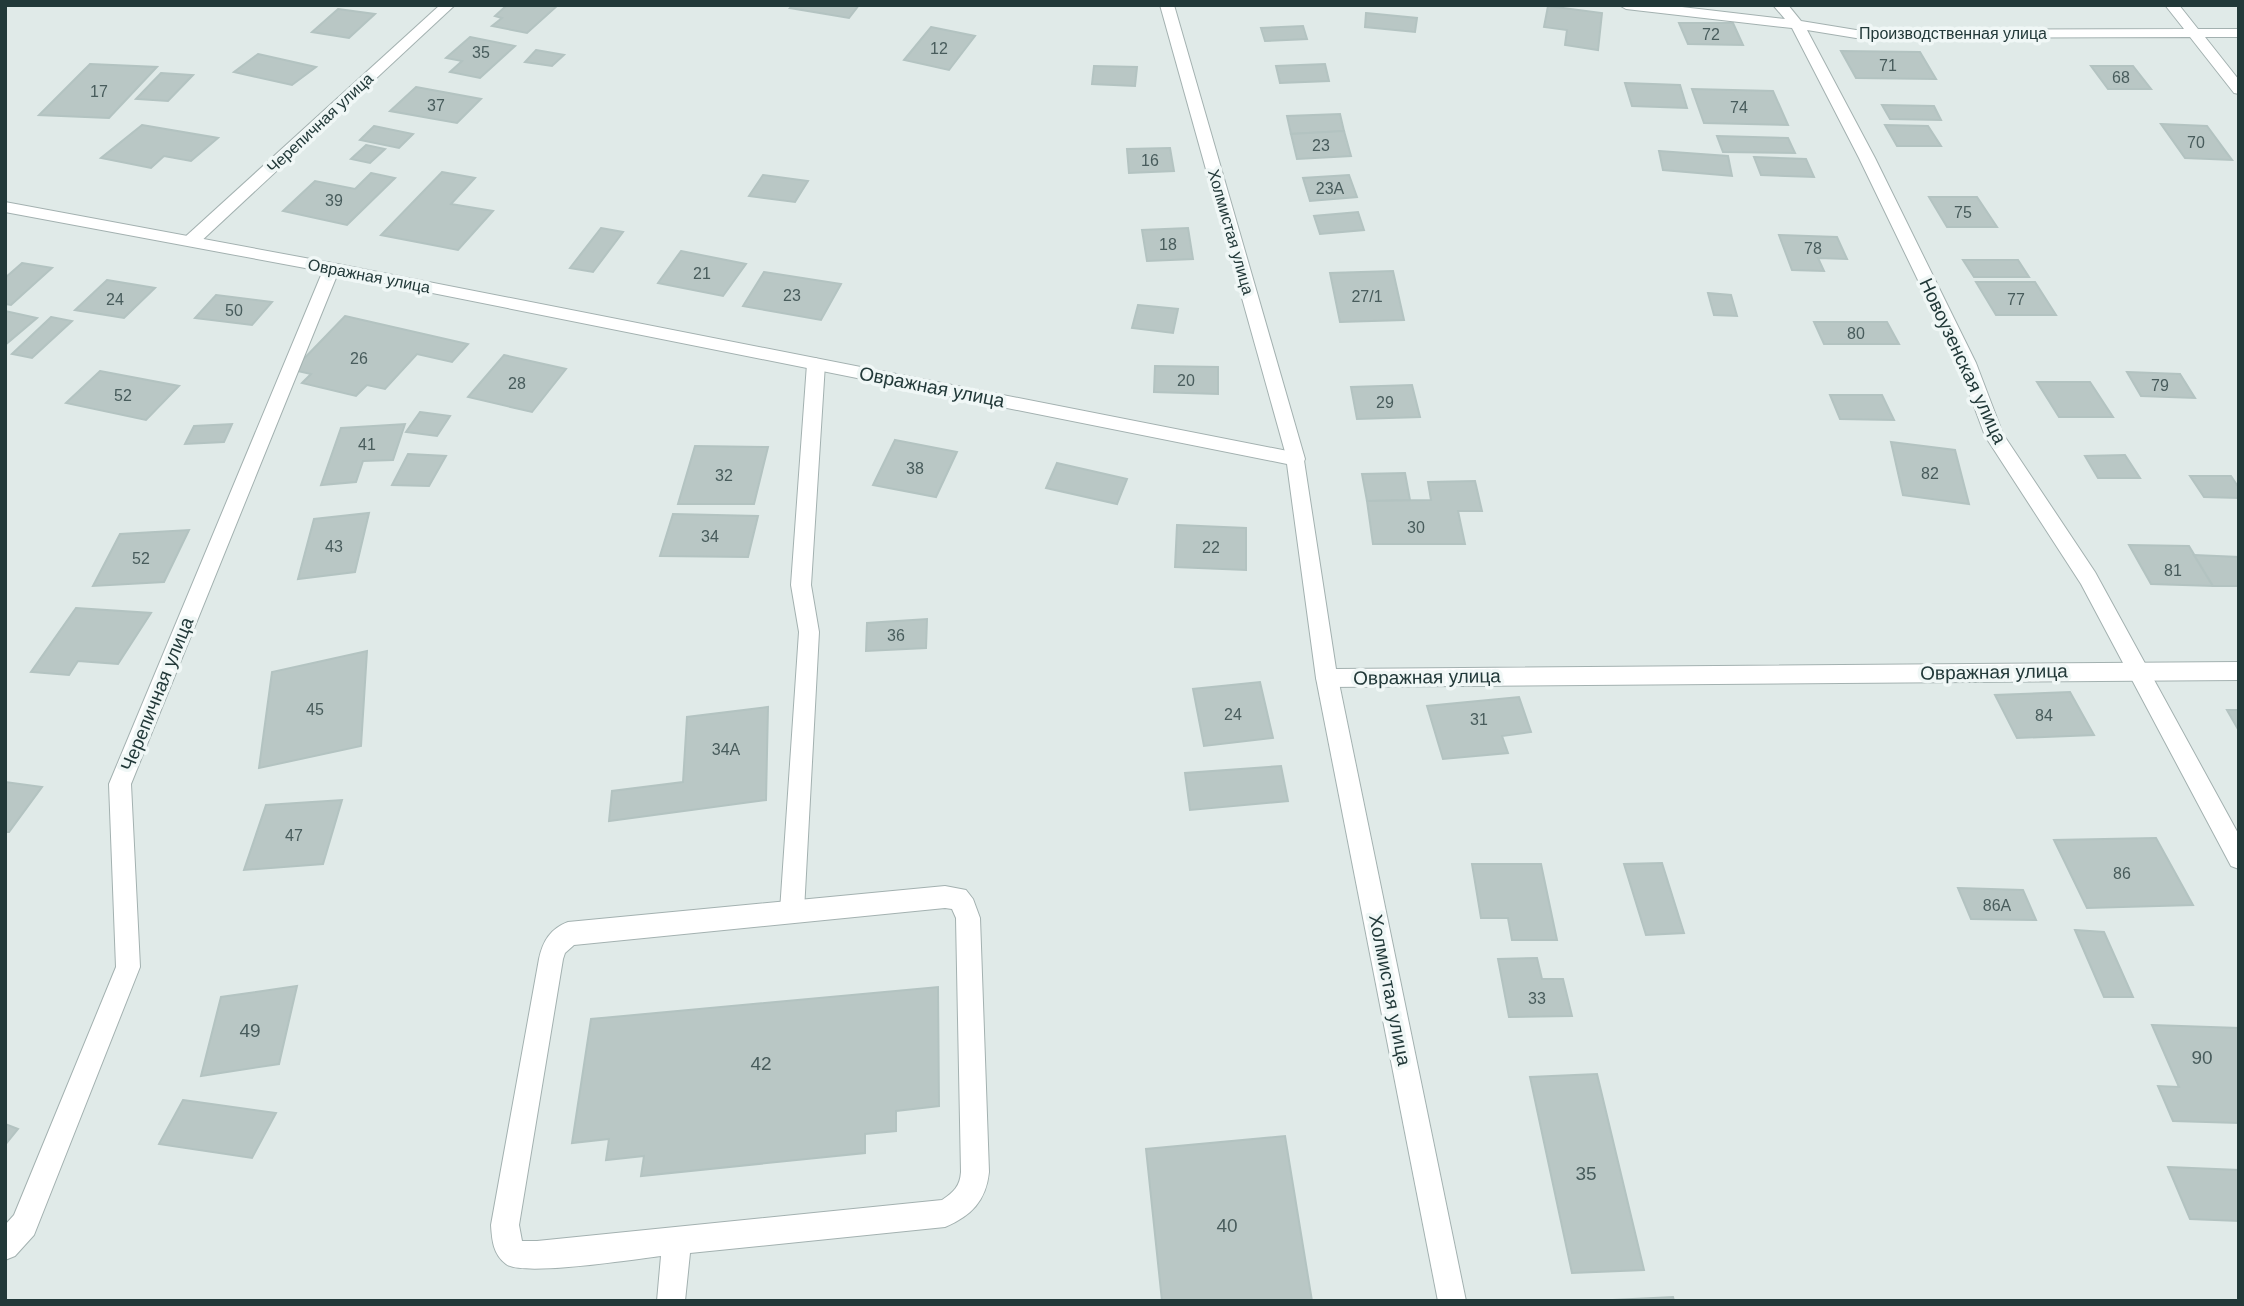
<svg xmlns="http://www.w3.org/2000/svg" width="2244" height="1306" font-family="Arial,sans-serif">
	<rect width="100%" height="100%" fill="#e0eae8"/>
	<!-- building -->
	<g fill="#b9c7c5" stroke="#b3c3c1" stroke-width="2">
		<path d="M507,5h51l-31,28 -35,-7 10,-8 -7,-2z"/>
		<path d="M793,5h66l-10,13 -59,-10z"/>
		<path d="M1548,6l54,7 -4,37 -33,-5 2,-15 -23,-3z"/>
		<path d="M338,9l37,5 -26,24 -37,-6z"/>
		<path d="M1366,13l51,5 -2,14 -50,-5z"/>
		<path d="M1679,23h54l10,22 -55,-1z"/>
		<path d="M1303,26l4,13 -42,2 -4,-13z"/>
		<path d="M931,27l44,9 -26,34 -45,-10z"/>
		<path d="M470,37l45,9 -35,32 -30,-6 12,-11 -16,-3z"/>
		<path d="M536,50l28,5 -12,11 -27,-4z"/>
		<path d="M1841,51l79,1 16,27 -80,-1z"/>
		<path d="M258,54l58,13 -24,18 -58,-13z"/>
		<path d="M90,64l67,3 -48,51 -70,-3z"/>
		<path d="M1325,64l4,17 -49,2 -4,-17z"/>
		<path d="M1094,66l43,1 -2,19 -43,-2z"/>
		<path d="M2091,66h42l18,23h-43z"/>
		<path d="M161,73l32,2 -25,26 -32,-2z"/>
		<path d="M1625,83l55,2 7,23 -55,-2z"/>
		<path d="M416,87l65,12 -24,24 -67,-12z"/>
		<path d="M1692,89l81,2 15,34 -84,-2z"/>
		<path d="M1882,105l52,1 7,14 -51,-1z"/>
		<path d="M1340,114l4,17 -53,3 -4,-18z"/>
		<path d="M2161,124l46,2 25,34 -47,-2z"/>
		<path d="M142,125l76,13 -27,23 -27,-5 -13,12 -50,-10z"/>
		<path d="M1885,125l43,1 13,20h-44z"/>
		<path d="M374,126l39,8 -14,14 -39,-8z"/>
		<path d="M1344,131l7,25 -54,3 -6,-25z"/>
		<path d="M1717,136l71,2 7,15 -72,-1z"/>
		<path d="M366,145l19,4 -15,14 -19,-4z"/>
		<path d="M1170,148l4,23 -45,2 -2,-24z"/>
		<path d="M1659,151l69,5 4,20 -69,-6z"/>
		<path d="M1754,157l52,2 8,18 -53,-2z"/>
		<path d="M442,172l33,6 -24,26 42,7 -35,39 -77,-15z"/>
		<path d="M371,173l24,5 -48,47 -64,-14 32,-30 40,8z"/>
		<path d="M763,175l45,6 -13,21 -46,-6z"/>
		<path d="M1349,175l8,22 -47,4 -7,-23z"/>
		<path d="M1929,197h48l20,30h-50z"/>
		<path d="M1358,212l6,18 -44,4 -6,-18z"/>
		<path d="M601,228l22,4 -30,40 -23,-4z"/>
		<path d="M1188,228l5,31 -46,2 -5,-31z"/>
		<path d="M1779,235l58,2 10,22 -29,-1 6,13 -32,-1z"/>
		<path d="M681,251l65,13 -23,32 -65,-13z"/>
		<path d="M1963,260h55l11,17h-55z"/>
		<path d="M22,263l30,5 -41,37 -6,-1v-26z"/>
		<path d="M1393,271l11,49 -64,2 -10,-49z"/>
		<path d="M764,272l77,12 -20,36 -78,-14z"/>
		<path d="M107,280l48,8 -31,30 -49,-8z"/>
		<path d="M1976,282h59l21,33h-60z"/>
		<path d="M1708,293l23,2 6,21 -23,-1z"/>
		<path d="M216,295l56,7 -20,23 -57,-7z"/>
		<path d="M1138,305l40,4 -5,24 -41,-5z"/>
		<path d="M5,311l32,7 -32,27z"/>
		<path d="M345,316l123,28 -16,18 -35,-8 -32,35 -18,-4 -11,11 -54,-13 9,-9 -18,-4z"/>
		<path d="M51,317l21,4 -40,37 -20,-4z"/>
		<path d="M1814,322h73l12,22h-75z"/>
		<path d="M504,355l62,14 -34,43 -64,-15z"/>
		<path d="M1155,366l63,1v27l-64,-2z"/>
		<path d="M100,371l79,15 -33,34 -80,-17z"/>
		<path d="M2127,372l53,2 15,24 -54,-2z"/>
		<path d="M2037,382h53l23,35h-54z"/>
		<path d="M1412,385l8,32 -63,2 -6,-32z"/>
		<path d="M1830,395h52l12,25 -54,-1z"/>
		<path d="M420,412l30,4 -13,20 -31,-4z"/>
		<path d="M232,424l-8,18 -39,2 9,-18z"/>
		<path d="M405,424l-12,36 -30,1 -7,21 -35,3 20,-57z"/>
		<path d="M895,440l62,12 -21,45 -63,-12z"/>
		<path d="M1891,442l64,8 14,54 -66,-9z"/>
		<path d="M695,446l73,1 -14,57h-76z"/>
		<path d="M408,454l38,2 -17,30 -37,-1z"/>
		<path d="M2125,455l15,23h-42l-13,-22z"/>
		<path d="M1057,463l70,16 -10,25 -71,-16z"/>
		<path d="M1405,473l5,27 -43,1 -5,-27z"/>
		<path d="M2190,476h41l8,12v10l-35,-1z"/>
		<path d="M1475,481l7,30h-24l7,33h-92l-6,-43 64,-1 -3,-18z"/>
		<path d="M369,513l-14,59 -57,7 16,-60z"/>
		<path d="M673,514l85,2 -10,41 -88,-1z"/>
		<path d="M1177,525l69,3v42l-71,-3z"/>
		<path d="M189,530l-25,52 -71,4 27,-52z"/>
		<path d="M2129,545l60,1 24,40 -62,-2z"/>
		<path d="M2194,555l45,2v29h-26z"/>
		<path d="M76,608l75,5 -33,51 -40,-3 -9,14 -38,-3z"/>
		<path d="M927,619l-1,29 -60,3 1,-28z"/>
		<path d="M367,651l-6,95 -102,22 13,-96z"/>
		<path d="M1260,682l13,56 -69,8 -11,-57z"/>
		<path d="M2070,692l24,43 -77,3 -22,-43z"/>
		<path d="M1519,697l12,35 -29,4 6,17 -65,6 -16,-53z"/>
		<path d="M768,707l-2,93 -157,21 3,-30 71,-9 4,-65z"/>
		<path d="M2227,710h12v21z"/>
		<path d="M1281,766l7,35 -98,9 -5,-37z"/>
		<path d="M5,782l37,5 -33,45h-4z"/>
		<path d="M342,800l-19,64 -79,6 22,-65z"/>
		<path d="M2156,838l37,67 -106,3 -33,-68z"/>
		<path d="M1662,863l22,70 -38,2 -22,-71z"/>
		<path d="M1472,864h69l16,76h-45l-4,-22h-27z"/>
		<path d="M1958,888l65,2 13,30 -65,-1z"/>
		<path d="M2075,930l29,2 29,65h-29z"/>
		<path d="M1537,958l5,21h21l9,37 -63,1 -11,-58z"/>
		<path d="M297,986l-18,78 -78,12 20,-79z"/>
		<path d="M938,987l1,119 -43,5v20l-31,3v19l-224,23 3,-20 -38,4 3,-21 -37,4 19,-124z"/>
		<path d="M2152,1025l87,3v95l-66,-2 -15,-35 21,1z"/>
		<path d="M1597,1074l47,196 -72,3 -42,-196z"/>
		<path d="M183,1100l93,13 -24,45 -93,-14z"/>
		<path d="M5,1124l13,5 -13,16z"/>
		<path d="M1285,1136l27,165h-150l-16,-152z"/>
		<path d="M2168,1167l71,3v51l-49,-2z"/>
		<path d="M1673,1297l1,4h-82z"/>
	</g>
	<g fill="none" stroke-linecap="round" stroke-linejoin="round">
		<defs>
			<path id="service" d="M945,886l21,4 7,9 7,19 9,254c-3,29 -18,44 -44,55l-255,26 -5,48h-28l4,-45c-25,3 -140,21 -155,8 -13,-10 -14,-24 -15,-39l48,-266c4,-18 11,-30 29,-37zM945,908l7,1 4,9 5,254c-1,14 -7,20 -19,28l-405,41h-15l-3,-16 44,-266 2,-6 9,-8z"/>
			<g id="minor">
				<path d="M440,5h15l-258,240h-12l-2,-4 2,-4z"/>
				<path d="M1160,5h14l131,454 -2,5h-14l-2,-5z"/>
				<path d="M1619,5h46l120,14 -12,-14h15l13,16 55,9 328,-1 -19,-24h14l19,24h41v8h-34l34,43v14l-5,-1 -44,-56 -334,1 -49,-8 68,128 101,205 27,71 92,138 144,263v34l-8,-3 -150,-282 -96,-148 -27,-73 -99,-205 -67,-130 -166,-19z"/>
				<path d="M332,263l8,5 -209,516 9,183 -106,268 -19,21 -10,4v-35l9,-10 102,-248 -7,-183 215,-516z"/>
				<path d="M816,358l9,6 -14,221 8,47 -15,279 -4,8 -8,3 -8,-3 -4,-8 19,-279 -8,-47 16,-221z"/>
				<path d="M1327,669l8,3 3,6 128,623h-28l-122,-623 3,-6z"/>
			</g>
			<path id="tertiary" d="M5,202l327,61 971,191 33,215 903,-7v18l-912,7 -8,-3 -3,-6 -29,-214 -955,-191 -327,-61z"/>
		</defs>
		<!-- service casing -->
		<use href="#service" stroke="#a3b1b0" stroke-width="2"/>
		<!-- minor casing -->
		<use href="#minor" stroke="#a3b1b0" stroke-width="2"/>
		<!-- tertiary casing -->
		<use href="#tertiary" stroke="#a3b1b0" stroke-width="2"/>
		<!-- service -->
		<use href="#service" fill="#fff" fill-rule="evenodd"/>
		<!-- minor -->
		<use href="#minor" fill="#fff" fill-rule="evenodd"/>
		<!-- tertiary -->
		<use href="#tertiary" fill="#fff" fill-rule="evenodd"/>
	</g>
	<g text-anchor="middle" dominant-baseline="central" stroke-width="7" stroke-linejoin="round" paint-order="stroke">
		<!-- far-street labels -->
		<g font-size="16" fill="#223939" stroke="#f0f7f6">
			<text x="1953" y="33">Производственная улица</text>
			<text transform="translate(320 123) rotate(-43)">Черепичная улица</text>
			<text transform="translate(1231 232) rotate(74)">Холмистая улица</text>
			<text transform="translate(369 276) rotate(11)">Овражная улица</text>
		</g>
		<!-- number labels -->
		<g font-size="16" fill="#485c5c">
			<text x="1711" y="34">72</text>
			<text x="939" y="48">12</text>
			<text x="481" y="52">35</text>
			<text x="1888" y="65">71</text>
			<text x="2121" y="77">68</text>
			<text x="99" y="91">17</text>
			<text x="436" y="105">37</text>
			<text x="1739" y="107">74</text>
			<text x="2196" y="142">70</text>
			<text x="1321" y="145">23</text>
			<text x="1150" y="160">16</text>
			<text x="1330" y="188">23А</text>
			<text x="334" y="200">39</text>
			<text x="1963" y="212">75</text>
			<text x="1168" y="244">18</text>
			<text x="1813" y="248">78</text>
			<text x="702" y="273">21</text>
			<text x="792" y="295">23</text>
			<text x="1367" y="296">27/1</text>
			<text x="115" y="299">24</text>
			<text x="2016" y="299">77</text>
			<text x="234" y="310">50</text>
			<text x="1856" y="333">80</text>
			<text x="359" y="358">26</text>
			<text x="1186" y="380">20</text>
			<text x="517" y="383">28</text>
			<text x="2160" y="385">79</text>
			<text x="123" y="395">52</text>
			<text x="1385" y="402">29</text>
			<text x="367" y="444">41</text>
			<text x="915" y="468">38</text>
			<text x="1930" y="473">82</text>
			<text x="724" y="475">32</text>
			<text x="1416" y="527">30</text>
			<text x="710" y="536">34</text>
			<text x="334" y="546">43</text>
			<text x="1211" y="547">22</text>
			<text x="141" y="558">52</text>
			<text x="2173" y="570">81</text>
			<text x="896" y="635">36</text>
			<text x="315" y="709">45</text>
			<text x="1233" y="714">24</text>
			<text x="2044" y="715">84</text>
			<text x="1479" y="719">31</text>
			<text x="726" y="749">34А</text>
			<text x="294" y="835">47</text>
			<text x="2122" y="873">86</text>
			<text x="1997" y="905">86А</text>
			<text x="1537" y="998">33</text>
		</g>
		<!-- street labels -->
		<g font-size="19" fill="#223939" stroke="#f0f7f6">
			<text transform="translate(1963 361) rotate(65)">Новоузенская улица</text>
			<text transform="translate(932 387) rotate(11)">Овражная улица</text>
			<text transform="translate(1994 672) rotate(-1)">Овражная улица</text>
			<text transform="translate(1427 677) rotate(-1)">Овражная улица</text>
			<text transform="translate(157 694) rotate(-68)">Черепичная улица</text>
			<text transform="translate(1390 990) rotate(79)">Холмистая улица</text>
		</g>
		<!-- near-number labels -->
		<g font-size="19" fill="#485c5c">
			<text x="250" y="1030">49</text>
			<text x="2202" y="1057">90</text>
			<text x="761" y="1063">42</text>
			<text x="1586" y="1173">35</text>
			<text x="1227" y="1225">40</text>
		</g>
	</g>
	<!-- border -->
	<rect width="2244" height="1306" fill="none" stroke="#223939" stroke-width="14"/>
</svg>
